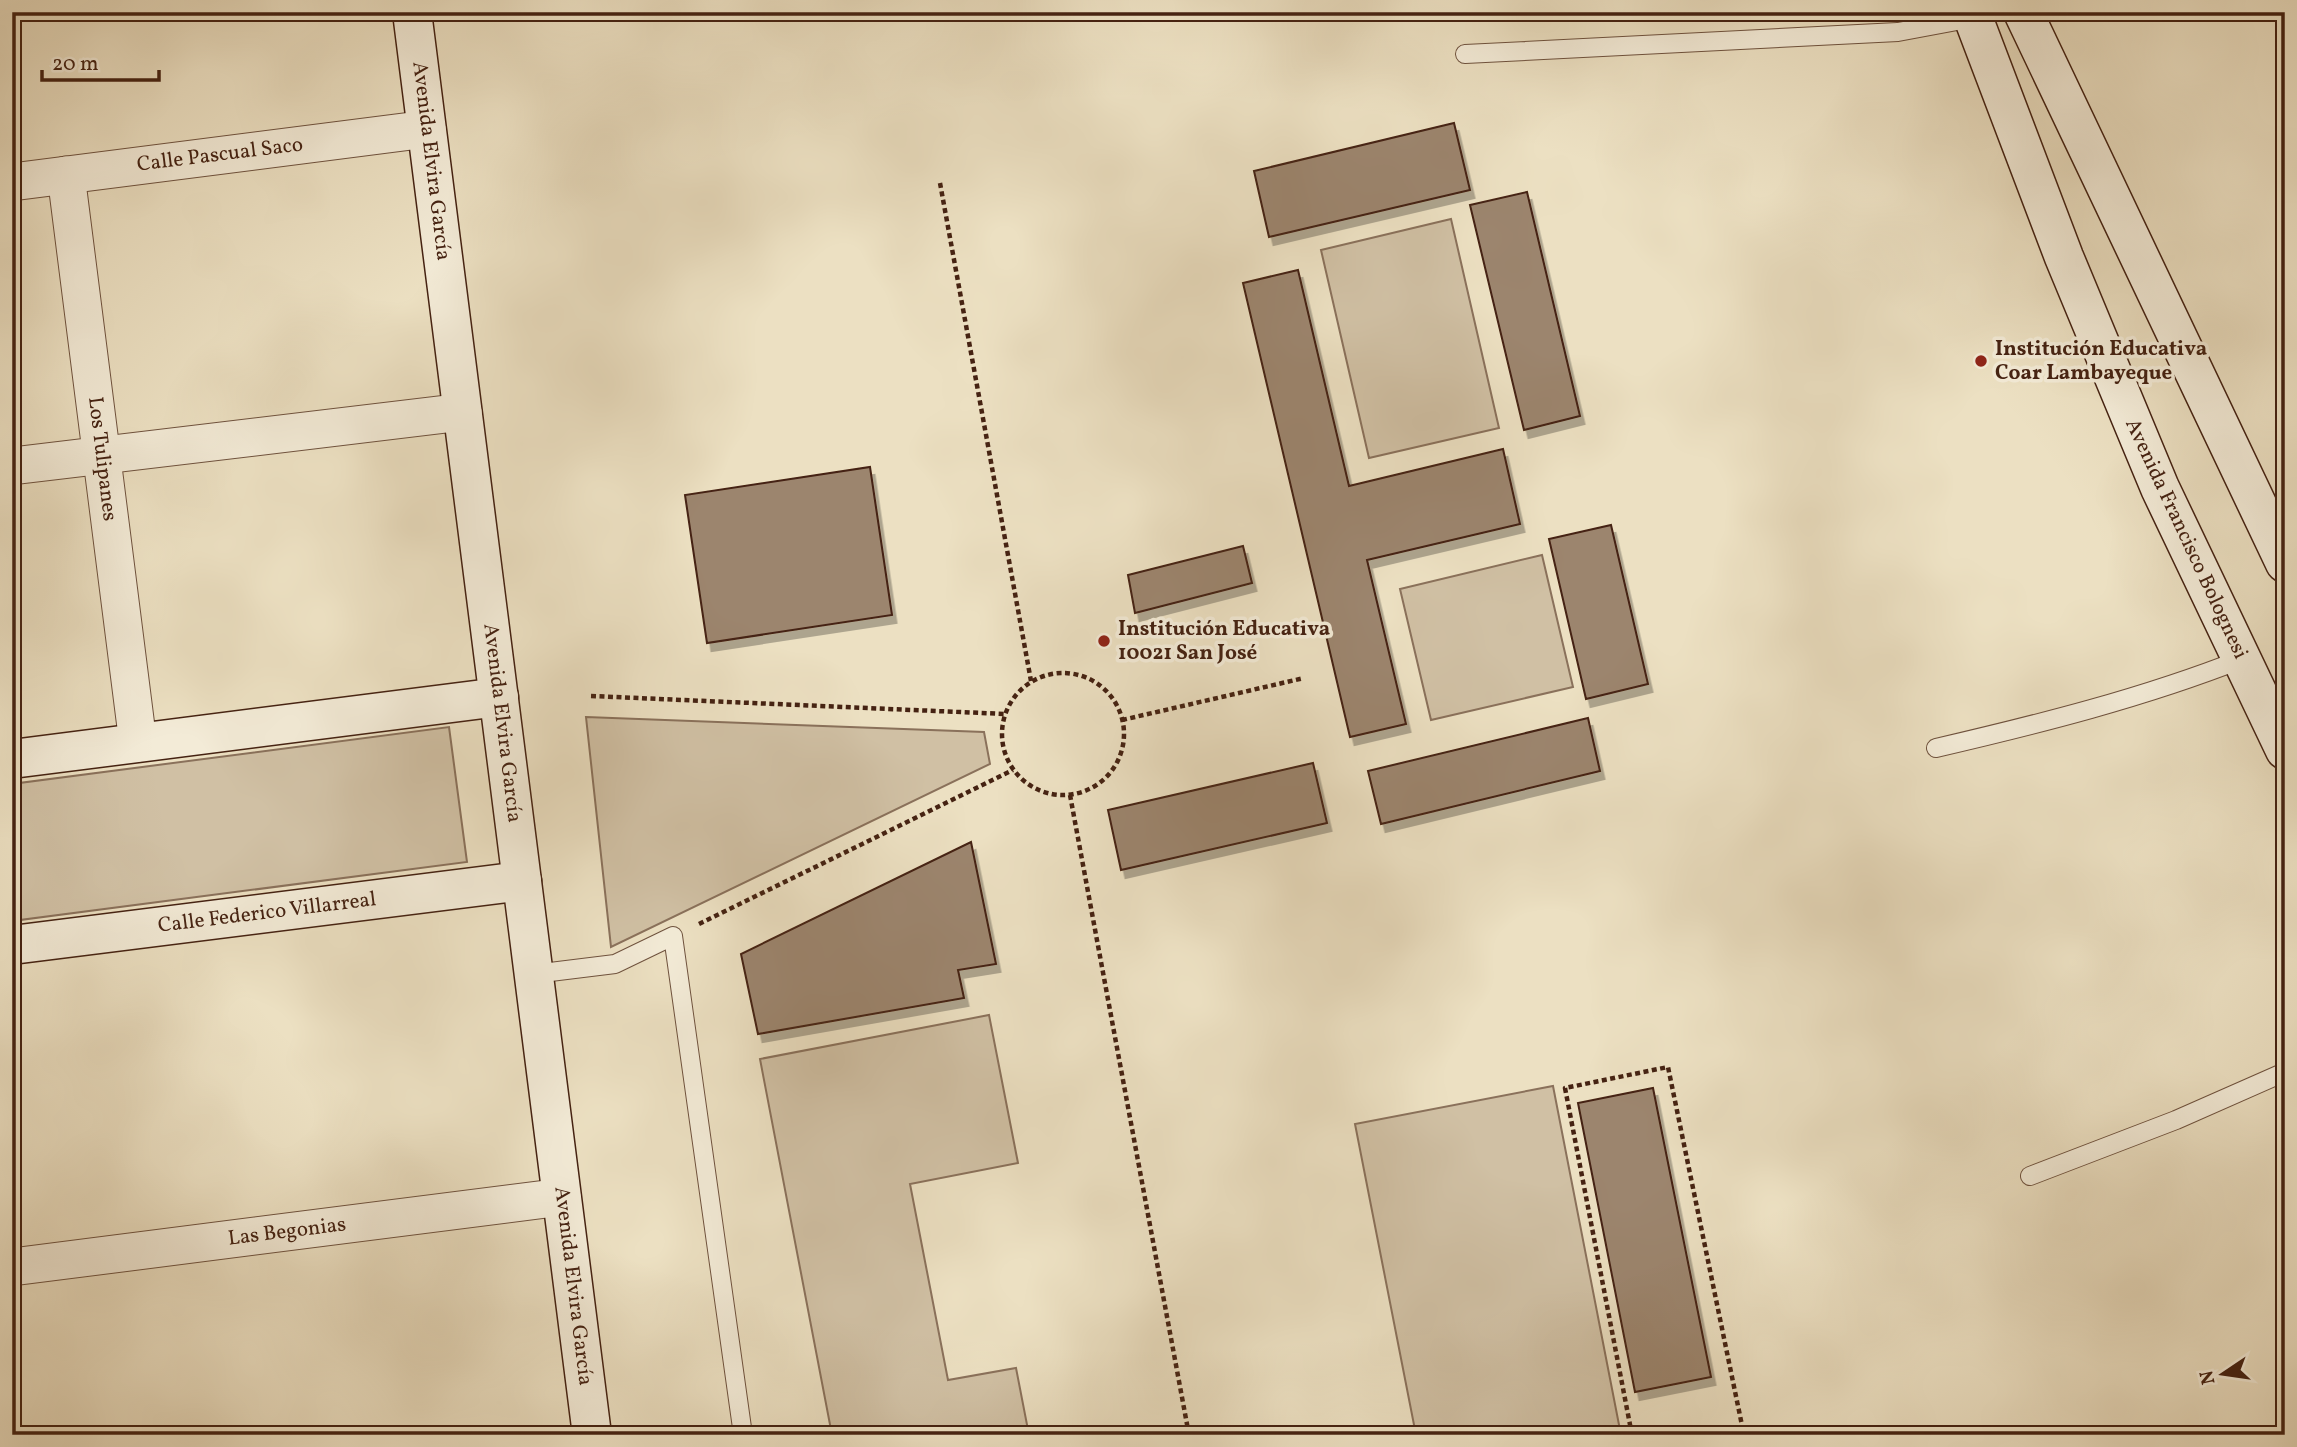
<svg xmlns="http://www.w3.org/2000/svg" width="2297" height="1447" font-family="Vollkorn,serif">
	<defs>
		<filter id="shadow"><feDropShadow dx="4.5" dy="8" stdDeviation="0" flood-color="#0004"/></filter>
	</defs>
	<rect width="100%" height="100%" fill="#ece0c2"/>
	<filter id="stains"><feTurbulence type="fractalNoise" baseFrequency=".00286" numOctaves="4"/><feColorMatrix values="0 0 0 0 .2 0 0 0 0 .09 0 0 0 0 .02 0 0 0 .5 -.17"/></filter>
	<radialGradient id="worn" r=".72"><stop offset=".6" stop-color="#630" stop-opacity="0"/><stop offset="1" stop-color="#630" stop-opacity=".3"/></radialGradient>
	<!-- green -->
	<g fill="#d0c0a4" stroke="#8a715b" stroke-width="2">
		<path d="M1451,219l48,209 -130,30 -48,-208z"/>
		<path d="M1542,555l31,132 -142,33 -31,-131z"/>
		<path d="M586,717l398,15 6,32 -379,183z"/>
		<path d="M449,727l18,135 -455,59v-137z"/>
		<path d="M989,1015l29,148 -108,21 38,196 68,-12 13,67h-197l-72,-376z"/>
		<path d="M1553,1086l68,349h-205l-61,-311z"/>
	</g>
	<!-- building -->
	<g fill="#9c856e" stroke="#452212" stroke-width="2" filter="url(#shadow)">
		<path d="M1454,123l16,67 -201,47 -15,-66z"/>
		<path d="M1527,192l53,224 -56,14 -54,-225z"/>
		<path d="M1298,270l51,216 154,-37 17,75 -153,36 39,164 -56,13 -107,-454z"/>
		<path d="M870,467l22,148 -185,28 -22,-148z"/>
		<path d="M1611,525l37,159 -62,15 -37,-160z"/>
		<path d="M1243,546l9,37 -117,30 -7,-38z"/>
		<path d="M1588,718l12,53 -219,53 -13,-53z"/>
		<path d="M1313,763l14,60 -206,47 -13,-60z"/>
		<path d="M971,842l25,122 -38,6 6,28 -206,36 -17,-80z"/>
		<path d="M1653,1088l58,289 -76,15 -57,-289z"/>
	</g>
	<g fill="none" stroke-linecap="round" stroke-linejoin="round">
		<defs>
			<g id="lane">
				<path d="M1465,54l433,-22 75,-14"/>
				<path d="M1936,748c103,-24 207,-50 306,-89"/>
				<path d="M534,974l81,-10 58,-28 70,499"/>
				<path d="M2030,1176l146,-56 109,-48"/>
			</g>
			<g id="street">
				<path d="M66,175l72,568"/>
				<path d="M12,182l415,-53"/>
				<path d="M12,466l451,-54"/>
				<path d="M12,1267l550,-70"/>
			</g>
			<g id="secondary">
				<path d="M412,12l180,1423"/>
				<path d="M1971,12l93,245 96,231 125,262"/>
				<path d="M2023,12l262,551"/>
				<path d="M12,759l487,-62"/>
				<path d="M12,945l510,-64"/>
			</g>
		</defs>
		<!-- lane casing -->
		<use href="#lane" stroke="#6f523e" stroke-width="20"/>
		<!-- street casing -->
		<use href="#street" stroke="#6f523e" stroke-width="39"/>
		<!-- secondary casing -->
		<use href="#secondary" stroke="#452212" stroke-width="41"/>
		<!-- path -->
		<g stroke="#452212" stroke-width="4.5" stroke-dasharray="5 3.5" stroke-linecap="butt">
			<path d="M940,183l91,498"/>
			<circle cx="1063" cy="734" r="61"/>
			<path d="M591,696l414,18"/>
			<path d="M1122,720l182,-42"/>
			<path d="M1070,795l119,640"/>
			<path d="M699,924l314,-154"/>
			<path d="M1632,1435l-67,-347 103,-21 76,368"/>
		</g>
		<!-- lane -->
		<use href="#lane" stroke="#f3ebd7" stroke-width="18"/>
		<!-- street -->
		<use href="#street" stroke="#f3ebd7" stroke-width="37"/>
		<!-- secondary -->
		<use href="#secondary" stroke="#f3ebd7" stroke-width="38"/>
	</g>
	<!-- markers -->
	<g fill="#8f2418" stroke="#f3ebd7" stroke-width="2.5">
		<circle cx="1981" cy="361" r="7"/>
		<circle cx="1104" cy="641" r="7"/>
	</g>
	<g text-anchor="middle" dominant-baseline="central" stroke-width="7" stroke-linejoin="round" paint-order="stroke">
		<!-- street labels -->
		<g font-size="21" fill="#452212" stroke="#f3ebd7">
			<text transform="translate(220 155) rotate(-7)">Calle Pascual Saco</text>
			<text transform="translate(431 161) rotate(83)">Avenida Elvira García</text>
			<text transform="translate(102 459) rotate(83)">Los Tulipanes</text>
			<text transform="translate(2186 539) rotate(65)">Avenida Francisco Bolognesi</text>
			<text transform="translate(502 723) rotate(83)">Avenida Elvira García</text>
			<text transform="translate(267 913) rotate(-7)">Calle Federico Villarreal</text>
			<text transform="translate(287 1232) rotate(-7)">Las Begonias</text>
			<text transform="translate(573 1286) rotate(83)">Avenida Elvira García</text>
		</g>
		<!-- poi labels -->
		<g font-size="21" font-weight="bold" fill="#452212" stroke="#f3ebd7" text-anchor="start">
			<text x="1995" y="349">Institución Educativa<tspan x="1995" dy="24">Coar Lambayeque</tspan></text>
			<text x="1118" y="629">Institución Educativa<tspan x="1118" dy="24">10021 San José</tspan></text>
		</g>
	</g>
	<!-- margin -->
	<rect width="2297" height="1447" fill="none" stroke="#ece0c2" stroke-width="42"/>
	<rect x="14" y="14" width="2269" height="1419" fill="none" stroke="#452212" stroke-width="3.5"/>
	<rect x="21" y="21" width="2255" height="1405" fill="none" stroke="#452212" stroke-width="2"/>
	<!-- north arrow -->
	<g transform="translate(2223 1374) rotate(257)" stroke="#f3ebd7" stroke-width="5" paint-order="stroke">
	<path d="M0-5L12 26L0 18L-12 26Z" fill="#452212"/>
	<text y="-10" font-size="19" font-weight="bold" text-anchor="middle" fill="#452212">N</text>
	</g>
	<!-- scale -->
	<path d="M42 70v10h117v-10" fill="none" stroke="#452212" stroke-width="3.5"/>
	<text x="52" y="70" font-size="21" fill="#452212" stroke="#f3ebd7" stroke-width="5" paint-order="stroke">20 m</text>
	<rect width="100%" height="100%" filter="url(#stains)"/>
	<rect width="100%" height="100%" fill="url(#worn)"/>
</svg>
